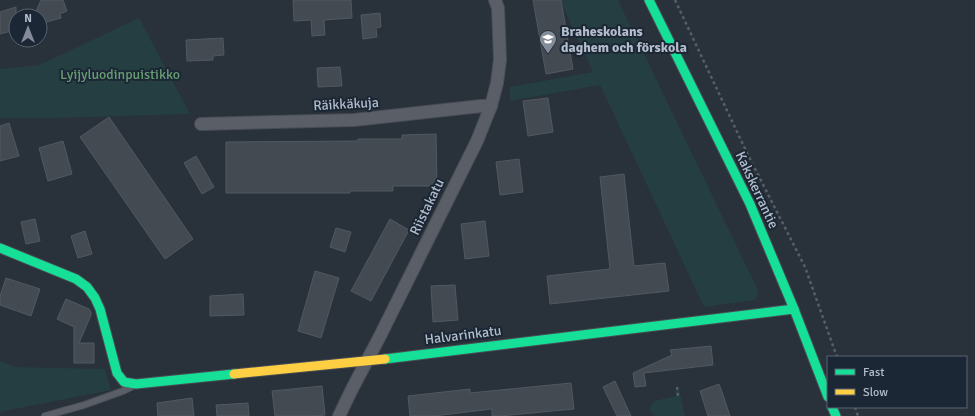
<svg xmlns="http://www.w3.org/2000/svg" width="975" height="416" font-family="Signika,sans-serif">
	<rect width="100%" height="100%" fill="#29313a"/>
	<!-- green -->
	<g fill="#253e41">
		<path d="M560,0h58l138,286c2,6 3,9 -1,14l-51,7 -104,-222 -90,16v-14l83,-15z"/>
		<path d="M139,18l51,96 -136,4h-54v-49l39,-4z"/>
		<path d="M0,361l15,6 90,2 6,21 -111,22z"/>
		<path d="M679,389l6,27h-31l-5,-7 5,-8 22,-5 -1,-6z"/>
	</g>
	<!-- building -->
	<g fill="#434a52" stroke="#515861">
		<path d="M41,0h22l4,11 -7,3 1,4 -18,5 -2,-7h-7z"/>
		<path d="M293,0h58l1,18 -28,2 1,15 -13,1 -1,-16 -17,1z"/>
		<path d="M533,0h28l12,69 -27,5z"/>
		<path d="M16,7v20l-4,1 -1,3 -11,3v-22z"/>
		<path d="M380,13l1,14 -5,1 1,9 -14,2 -2,-24z"/>
		<path d="M223,38l1,17 -11,1v4l-26,1 -1,-21z"/>
		<path d="M340,67l2,19 -24,1 -1,-19z"/>
		<path d="M548,98l5,34 -25,4 -5,-35z"/>
		<path d="M109,117l84,122 -28,20 -85,-122z"/>
		<path d="M9,123l10,33 -19,5v-35z"/>
		<path d="M436,134l1,52h-44v5h-43v2h-124v-51l132,-1v-2h44v-4z"/>
		<path d="M63,141l9,33 -24,7 -9,-33z"/>
		<path d="M196,156l18,31 -12,7 -18,-31z"/>
		<path d="M519,159l4,33 -23,3 -4,-33z"/>
		<path d="M624,174l10,92 31,-3 4,28 -119,13 -3,-28 63,-7 -10,-92z"/>
		<path d="M35,219l5,22 -14,3 -5,-22z"/>
		<path d="M390,219l19,11 -38,71 -20,-10z"/>
		<path d="M485,221l4,35 -24,3 -4,-35z"/>
		<path d="M336,228l15,4 -6,20 -15,-5z"/>
		<path d="M85,231l7,23 -14,4 -7,-22z"/>
		<path d="M315,271l24,7 -18,60 -23,-7z"/>
		<path d="M6,278l34,11 -9,27 -31,-11v-9z"/>
		<path d="M455,285l3,35 -25,2 -2,-36z"/>
		<path d="M243,294l1,21 -34,1v-20z"/>
		<path d="M66,299l23,10 2,3v3l-12,28h15v20h-20v-36l-17,-8z"/>
		<path d="M711,346l2,19 -69,8 2,13 -11,1 -2,-14 39,-18 -2,-5z"/>
		<path d="M615,381l16,35h-14l-14,-29z"/>
		<path d="M571,383l3,26 -74,7h-8v-7l-58,7h-24l-2,-20 62,-7v4z"/>
		<path d="M719,384l3,8 8,24h-22l-8,-25z"/>
		<path d="M322,386l3,29 -10,1h-40l-3,-25z"/>
		<path d="M192,398l2,18h-36l-1,-13z"/>
		<path d="M248,403l1,13h-32l-1,-11z"/>
	</g>
	<g fill="none" stroke-linecap="round" stroke-linejoin="round">
		<defs>
			<path id="lane" d="M45,416l39,-11 39,-14 8,-4"/>
			<g id="street">
				<path d="M201,124l153,-4 127,-14h10"/>
				<path d="M339,416l13,-27 27,-51 98,-197 14,-35 6,-23 3,-23 -1,-28 -1,-24 -3,-8"/>
			</g>
			<g id="fast">
				<path d="M649,0l101,204 44,105 34,88"/>
				<path d="M0,248l76,31 11,8 8,11 5,11 17,64 7,9 12,2 98,-10"/>
				<path d="M385,359l409,-50"/>
				<path d="M832,407l4,9"/>
			</g>
			<path id="slow" d="M234,374l151,-15"/>
		</defs>
		<!-- lane casing -->
		<use href="#lane" stroke="#484d54" stroke-width="8"/>
		<!-- street casing -->
		<use href="#street" stroke="#484d54" stroke-width="14"/>
		<!-- fast casing -->
		<use href="#fast" stroke="#484d54" stroke-width="11"/>
		<!-- slow casing -->
		<use href="#slow" stroke="#484d54" stroke-width="11"/>
		<!-- path -->
		<g stroke="#575e64" stroke-width="2.5" stroke-dasharray="3 3" stroke-linecap="butt">
			<path d="M675,0l72,153 58,114 32,90"/>
			<path d="M677,387l1,9"/>
			<path d="M855,407l3,9"/>
		</g>
		<!-- lane -->
		<use href="#lane" stroke="#5a5f67" stroke-width="6"/>
		<!-- street -->
		<use href="#street" stroke="#5a5f67" stroke-width="12"/>
		<!-- fast -->
		<use href="#fast" stroke="#16e098" stroke-width="9"/>
		<!-- slow -->
		<use href="#slow" stroke="#ffcf43" stroke-width="9"/>
	</g>
	<!-- icons -->
	<defs>
		<symbol id="school-pin" viewBox="-11 -11 22 30"><path d="M0 17L-7.5 6A9.5 9.5 0 1 1 7.5 6Z" fill="#838c98" stroke="#1c2736"/><path d="M0-5L7-2L0 1L-7-2ZM-4 1L0 2.5L4 1V4Q0 6-4 4Z" fill="#fff"/></symbol>
	</defs>
	<g fill-rule="evenodd">
		<use href="#school-pin" x="538" y="29" width="20" height="27"/>
	</g>
	<g text-anchor="middle" dominant-baseline="central" stroke-width="4" stroke-linejoin="round" paint-order="stroke">
		<!-- poi labels -->
		<g font-size="14" font-weight="bold" fill="#b3bdcb" stroke="#1c2736" text-anchor="start">
			<text x="561" y="31">Braheskolans<tspan x="561" dy="16">daghem och förskola</tspan></text>
		</g>
		<!-- park labels -->
		<g font-size="14" fill="#689e72" stroke="#1c2736">
			<text x="120" y="74">Lyijyluodinpuistikko</text>
		</g>
		<!-- street labels -->
		<g font-size="14" fill="#b3bdcb" stroke="#1c2736">
			<text transform="translate(346 104) rotate(-3)">Räikkäkuja</text>
			<text transform="translate(757 190) rotate(65)">Kakskerrantie</text>
			<text transform="translate(427 207) rotate(-64)">Riistakatu</text>
			<text transform="translate(463 335) rotate(-7)">Halvarinkatu</text>
		</g>
	</g>
	<!-- legend -->
	<rect x="827" y="356" width="140" height="52" fill="#1c2736" stroke="#586372"/>
	<rect x="835" y="369" width="20" height="6" fill="#16e098" stroke="#586372"/>
	<text x="863" y="376" font-size="12" fill="#b3bdcb">Fast</text>
	<rect x="835" y="389" width="20" height="6" fill="#ffcf43" stroke="#586372"/>
	<text x="863" y="396" font-size="12" fill="#b3bdcb">Slow</text>
	<!-- north arrow -->
	<g transform="translate(28 28)"><circle r="19" fill="#1c2736" stroke="#586372"/>
	<path d="M0-3L7 15L0 10L-7 15Z" fill="#838c98"/>
	<text y="-6" font-size="11" font-weight="bold" text-anchor="middle" fill="#b3bdcb">N</text>
	</g>
</svg>
